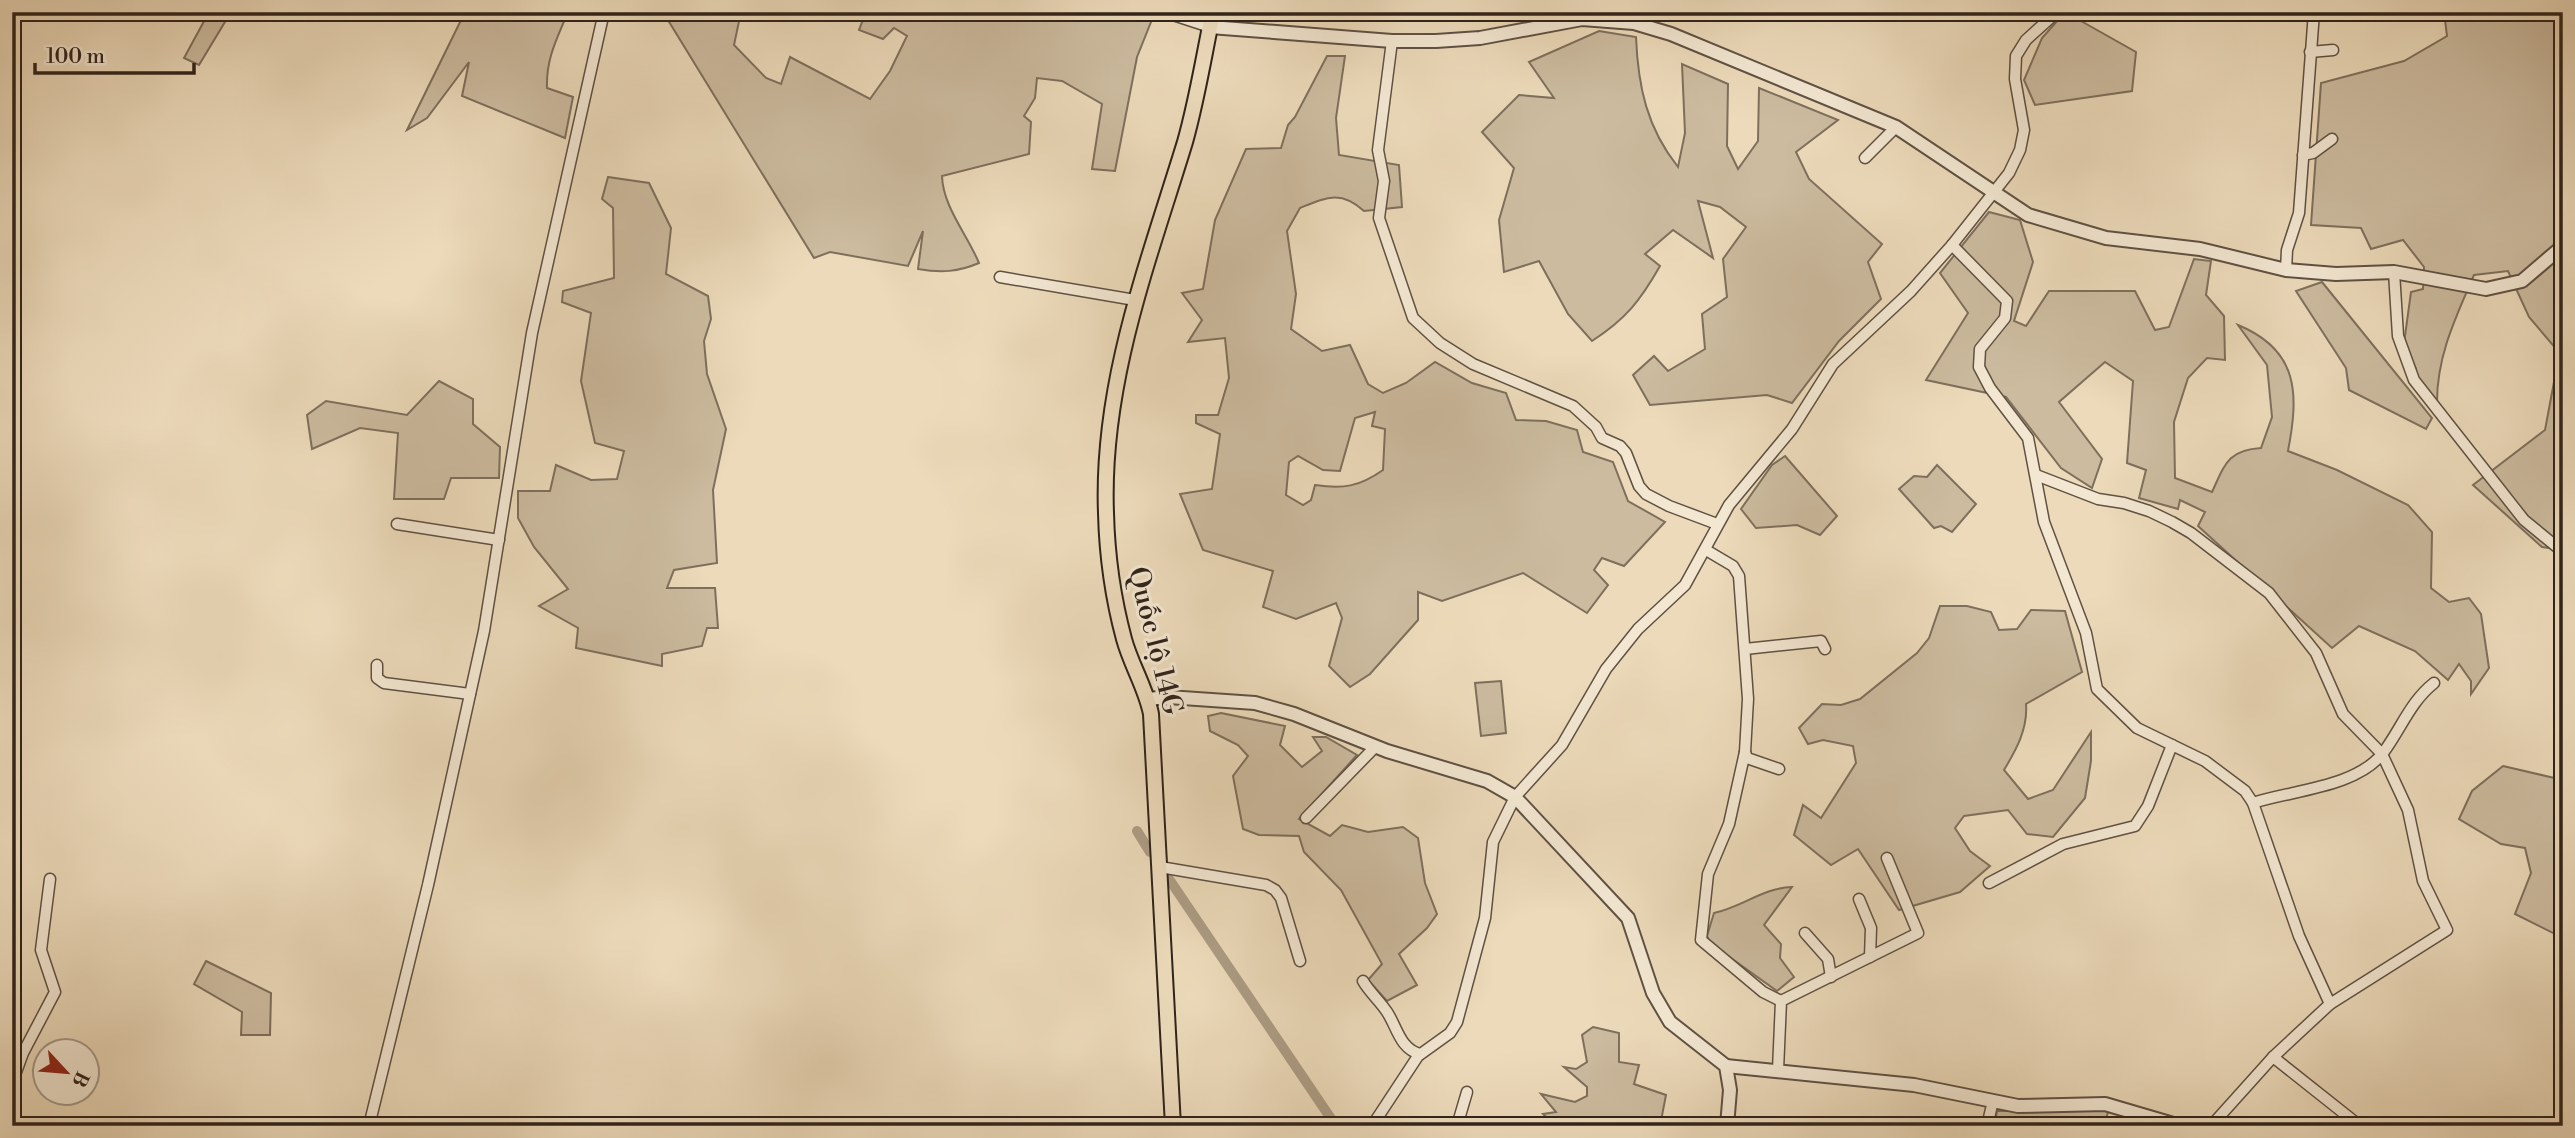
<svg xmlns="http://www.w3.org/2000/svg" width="2575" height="1138" font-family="'Libre Bodoni',serif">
	<rect width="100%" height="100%" fill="#ecdaba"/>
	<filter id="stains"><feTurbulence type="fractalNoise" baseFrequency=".00286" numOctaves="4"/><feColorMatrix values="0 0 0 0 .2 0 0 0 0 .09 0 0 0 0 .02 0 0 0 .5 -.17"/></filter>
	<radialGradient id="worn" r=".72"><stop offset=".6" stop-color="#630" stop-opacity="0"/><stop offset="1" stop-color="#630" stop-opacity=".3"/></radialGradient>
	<!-- green -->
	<g fill="#ccbb9f" stroke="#7e6f5d" stroke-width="2" fill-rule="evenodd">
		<path d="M209,12h22l-32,53 -15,-7z"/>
		<path d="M465,12h103c-11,27 -22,46 -21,76l26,9 -8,41 -103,-42 7,-34 -42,56 -20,12z"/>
		<path d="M663,12h78l-7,33 32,33 15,6 9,-27 80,42 20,-28 17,-35 -13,-8 -11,11 -24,-9 7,-18h289l-18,45 -22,114 -23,-2 10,-65 -40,-23 -25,-3 -2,20 -11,18 7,6 -2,32 -87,22c1,31 25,58 37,87 -21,9 -38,10 -61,6l5,-38 -15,35 -78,-14 -16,6z"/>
		<path d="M2065,12l71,40 -4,39 -97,14 -11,-25 18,-42z"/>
		<path d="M2444,12h119v345l-34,-40 -21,-46 -34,4c-18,42 -37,80 -37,127l-24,-15 3,-18 -12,-26 7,-51 12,-3 1,-22 -21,-27 -32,9 -10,-21 -50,-3 10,-142 83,-22 43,-25z"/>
		<path d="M1599,31l37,6c2,50 11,91 42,130l7,-34 -3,-69 46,20 -1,62 11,23 20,-28 1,-53 79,32 -42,32 13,27 73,65 -14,18 13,37 -42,42 -47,62 -25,-8 -117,10 -17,-30 21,-19 14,15 37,-22 -3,-35 25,-17 -4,-38 23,-32 -26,-20 -22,-6 15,57 -40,-28 -28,24 15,12c-20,35 -34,53 -68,75l-24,-27 -29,-53 -35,11 -5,-52 15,-52 -32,-36 37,-37 35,3 -25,-36z"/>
		<path d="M1327,56h18l-9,62 3,37 60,10 3,42 -38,4c-23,-21 -37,-14 -64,-3l-13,23 9,63 -5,35 31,22 28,-6 18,39 15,9 23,-10 29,-21 37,21 34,10 10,27 30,1 31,9 6,22 30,10 15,39 37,21 -41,44 -22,-8 -8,12 14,15 -21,28 -64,-40 -81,28 -24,-9v28l-48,54 -20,13 -21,-21 13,-48 -6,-15 -40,16 -33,-12 10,-36 -70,-21 -23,-56 32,-5 8,-55 -24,-11v-8h22l11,-37 -4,-40 -37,4 14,-22 -20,-27 21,-4 12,-69 31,-71 35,-1 7,-23 7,-8zM1375,412l-3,14 13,3 -2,41c-24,17 -40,19 -68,15l-4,15 -8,5 -17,-10 3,-33 9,-6 25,14 17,1 15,-53z"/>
		<path d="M608,177l41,6 22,45 -5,46 42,22 3,23 -7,22 3,33 19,55 -13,61 4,73 -43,7 -7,18h48l3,40h-11l-5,18 -40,8v12l-86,-18 2,-20 -39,-22 29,-17 -34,-42 -16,-29v-27h32l6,-26 35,15 26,-1 7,-28 -29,-8 -14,-62 10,-68 -29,-11 1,-11 51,-13 -1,-70 -11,-9z"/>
		<path d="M1989,212l31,8 13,42 -19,59 12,5 23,-35h86l20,39 14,-3 25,-68 17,2 -5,34 18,21 1,44 -18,-2 -19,20 -14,44 1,56 37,14c13,-28 16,-42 49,-44l11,-31 -5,-52 -29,-40c61,25 61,69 50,126l49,19 71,35 24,27 -1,56 18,14 20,-4 12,16 8,54 -18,26v-13l-12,-17 -11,16 -33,-29 -56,-25 -27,22 -134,-122 7,-14 -25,-12 -2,9 -39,-11 7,-28 -19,-7 6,-82 -28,-19 -46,40 43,57 -10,29 -31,-20 -55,-71 -80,-17 42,-67 -28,-40z"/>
		<path d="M2322,282l110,136 -6,11 -77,-39 -3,-22 -50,-77z"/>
		<path d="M2563,378v172l-21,-3 -69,-62 72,-55 9,-48z"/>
		<path d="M439,381l34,18v25l27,23 -1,31h-48l-7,21h-50l4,-66 -38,-5 -48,21 -5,-34 19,-14 81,14z"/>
		<path d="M1785,456l52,60 -17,19 -23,-10 -41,3 -15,-19 31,-44z"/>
		<path d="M1937,465l39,39 -24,28 -11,-6 -7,2 -35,-39 15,-13 13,1z"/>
		<path d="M1940,606h27l24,6 8,18 18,-1 14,-19 34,1 17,61 -56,32c2,25 -10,46 -22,66l24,29 25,-9 38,-58v29l-6,37 -32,39 -26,-3 -19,-24 -44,6 -9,12 15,23 20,15 -30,26 -61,18 -41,-61 -27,16 -37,-30 9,-30 18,13 35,-55 -3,-17 -30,-6 -15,4 -9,-16 23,-24 19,1 19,-6 57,-46 12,-15z"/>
		<path d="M1501,681l5,52 -25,3 -6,-53z"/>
		<path d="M1221,713l64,13 -5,19 22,22 20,-16 -9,-14h13l31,18 -58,64 31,17 12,-11 26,7 35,-5 15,11 7,45 12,31 -10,14 -28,26 18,31 -30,16 -19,-21 14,-16 -41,-74 -37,-38 -5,-16 -40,-1 -16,-6 -10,-53 15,-20 -10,-11 -28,-14 -2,-15z"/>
		<path d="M2503,766l60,14v158l-48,-24 16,-41 -6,-25 -24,-4 -42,-25 13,-28z"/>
		<path d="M1792,887l-28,38 17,19 -1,14 14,19 -17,14 -67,-48 -3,-7 7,-23c28,-6 49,-25 78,-26z"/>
		<path d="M206,961l65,32 -1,42h-29l1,-23 -48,-28z"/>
		<path d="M1593,1027l26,6v29l20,3 -5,19 32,11 -6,31h-105l-12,-12 13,-2 -15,-18 34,8 12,-6v-9l-23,-20 12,2 11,-7 -5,-27z"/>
		<path d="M2109,1110l-6,16h-109l3,-15z"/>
	</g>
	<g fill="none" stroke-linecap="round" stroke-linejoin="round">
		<!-- canal -->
		<g stroke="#ac9c84" stroke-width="10">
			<path d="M1137,831l13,21"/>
			<path d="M1169,879l167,247"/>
		</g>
		<defs>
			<g id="minor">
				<path d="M1164,12l46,15"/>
				<path d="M1392,41l-14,109 6,31 -5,37 34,100 27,25 33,21 100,42 23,21 6,11 18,8 6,7 13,33 7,8 23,12 48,18"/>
				<path d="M2310,52l23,-2"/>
				<path d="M2303,155l10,-2 19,-14"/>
				<path d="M1865,158l31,-31"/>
				<path d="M1952,245l55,56 -2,17 -25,31 -1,18 11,21 38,50 16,84 42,111 11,56 40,39 68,33 40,30 8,12 46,133 31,68"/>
				<path d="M2286,270l1,-20 12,-37 15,-201"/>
				<path d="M2394,272l4,64 16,44 110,140 39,32"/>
				<path d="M1000,277l135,23"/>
				<path d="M2036,475l62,24 26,4 25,8 23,11 19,11 78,60 47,60 27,61 39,40 26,56 15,71 24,49 -117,74 -57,53 -62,69"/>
				<path d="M397,524l102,16"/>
				<path d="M1706,550l27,16 6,10 9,123 -3,53 2,6 32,11"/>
				<path d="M1745,649l76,-8 4,8"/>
				<path d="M377,665v13l7,5 86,11"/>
				<path d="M1745,752l-16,72 -21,50 -7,66 62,52 18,9"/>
				<path d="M2253,803c39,-13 102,-15 130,-50 18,-24 27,-51 51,-70"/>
				<path d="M1306,818l69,-71"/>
				<path d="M1160,867l106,18 9,5 6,8 19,63"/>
				<path d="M1989,883l74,-39 72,-18 13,-20 24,-61"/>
				<path d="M1859,899l12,29 -1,29"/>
				<path d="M1805,933l23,26 3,18"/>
				<path d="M1363,981c7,12 17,20 24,31 10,15 13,37 33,42"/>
				<path d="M2273,1057l87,69"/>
				<path d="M1778,1070l3,-69 137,-68 -31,-75"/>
				<path d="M12,1083l11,-30 32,-61 -14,-42 9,-71"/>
				<path d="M369,1126l59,-241 56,-254 48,-298 72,-321"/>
				<path d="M1372,1126l46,-70 32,-23 7,-11 28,-104 8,-76 22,-45 47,-52 44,-76 32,-40 47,-44 44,-80 63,-76 41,-65 78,-73 41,-46 57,-72 11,-23 4,-20 -9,-51 1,-23 10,-16 31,-28"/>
				<path d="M1457,1126l10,-34"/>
				<path d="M1987,1126l6,-25"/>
			</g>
			<g id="tertiary">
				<path d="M1210,27l182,14h44l44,-3 102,-19 52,4 37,11 225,93 132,88 78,23 94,11 86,21 50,4 58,-2 92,17 36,-8 41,-35"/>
				<path d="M1148,699l20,-2 87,6 39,11 93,37 100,30 28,16 113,121 25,75 17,29 56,44 4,24 -3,36"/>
				<path d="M1726,1066l188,19 104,21 87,-2 75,22"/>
			</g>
			<path id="primary" d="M1173,1126l-22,-412c-5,-26 -20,-49 -27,-75 -11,-41 -17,-84 -18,-126 -5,-129 42,-250 79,-371 12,-42 19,-87 28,-130"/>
		</defs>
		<!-- minor casing -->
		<use href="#minor" stroke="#5f5143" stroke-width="13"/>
		<!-- tertiary casing -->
		<use href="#tertiary" stroke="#5f5143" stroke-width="16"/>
		<!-- primary casing -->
		<use href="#primary" stroke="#30231b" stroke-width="18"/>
		<!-- minor -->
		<use href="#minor" stroke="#f3e7d2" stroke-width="10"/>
		<!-- tertiary -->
		<use href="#tertiary" stroke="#f3e7d2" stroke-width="12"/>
		<!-- primary -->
		<use href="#primary" stroke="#ecdaba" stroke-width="14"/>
	</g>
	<g text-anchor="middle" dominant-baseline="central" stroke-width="6" stroke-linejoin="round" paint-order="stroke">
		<!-- street labels -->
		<g font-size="28" fill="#30231b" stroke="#f3e7d2">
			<text transform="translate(1155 641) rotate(76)">Quốc lộ 14G</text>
		</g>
	</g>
	<!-- margin -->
	<rect width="2575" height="1138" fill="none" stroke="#ecdaba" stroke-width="42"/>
	<rect x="14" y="14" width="2547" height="1110" fill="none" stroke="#30231b" stroke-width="3.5"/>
	<rect x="21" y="21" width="2533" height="1096" fill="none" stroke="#30231b" stroke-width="2"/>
	<!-- north arrow -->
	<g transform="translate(66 1072) rotate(116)"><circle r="33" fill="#f3e7d2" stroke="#a59989" stroke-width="2"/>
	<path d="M0-5L12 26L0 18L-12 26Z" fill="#8f2418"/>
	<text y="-10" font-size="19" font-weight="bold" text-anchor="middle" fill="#30231b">B</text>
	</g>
	<!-- scale -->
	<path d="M35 63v10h159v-10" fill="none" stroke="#30231b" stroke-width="3.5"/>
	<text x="46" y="63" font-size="21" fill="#30231b" stroke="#f3e7d2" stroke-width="5" paint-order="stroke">100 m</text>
	<rect width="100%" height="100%" filter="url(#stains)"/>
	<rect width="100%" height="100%" fill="url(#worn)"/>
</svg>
